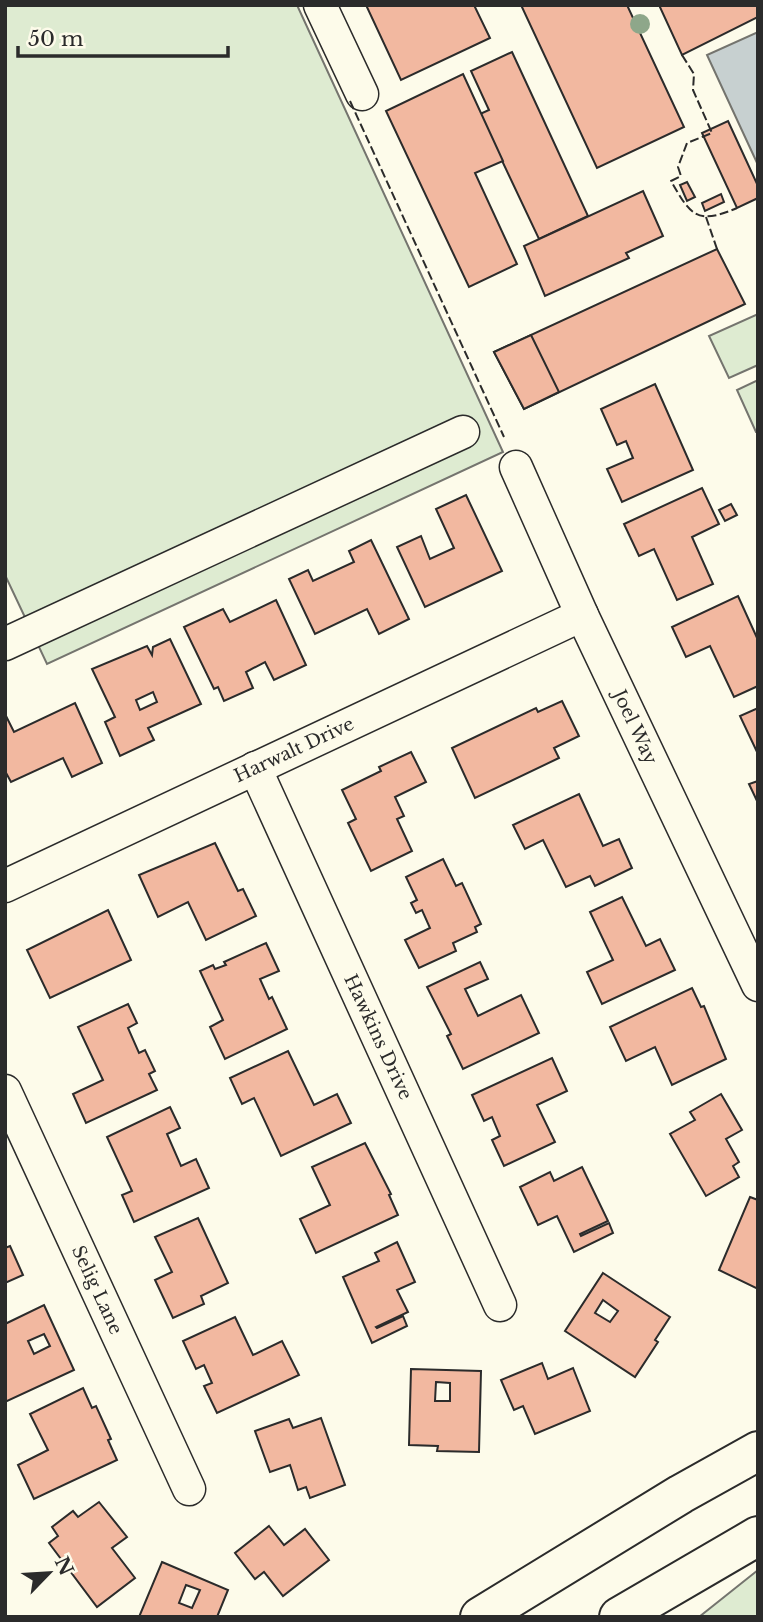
<svg xmlns="http://www.w3.org/2000/svg" width="763" height="1622" font-family="'Libre Baskerville',serif">
	<rect width="100%" height="100%" fill="#fdfbea"/>
	<!-- green -->
	<g fill="#deebd1" stroke="#74746e" stroke-width="2">
		<path d="M5,5h292l206,447 -456,212 -42,-89z"/>
		<path d="M758,314v51l-29,13 -20,-42z"/>
		<path d="M758,380v52h-2l-19,-42z"/>
		<path d="M758,1570v47h-59z"/>
	</g>
	<!-- water -->
	<path fill="#c7d0d0" stroke="#74746e" stroke-width="2" d="M758,32v133l-51,-110z"/>
	<!-- building -->
	<g fill="#f2b8a0" stroke="#2b2b2b" stroke-width="2" fill-rule="evenodd">
		<path d="M366,5h108l16,33 -89,42z"/>
		<path d="M521,5h106l57,122 -87,41z"/>
		<path d="M659,5h99v12l-76,38z"/>
		<path d="M512,52l76,164 -49,23 -59,-125 9,-4 -18,-39z"/>
		<path d="M463,74l40,87 -28,12 42,91 -48,23 -83,-176z"/>
		<path d="M728,121l30,65v12l-21,10 -35,-75z"/>
		<path d="M687,182l8,15 -8,4 -7,-16z"/>
		<path d="M643,191l20,45 -37,17 3,5 -84,38 -21,-50z"/>
		<path d="M721,194l3,8 -19,9 -3,-8z"/>
		<path d="M717,249l28,55 -221,105 -30,-57z"/>
		<path d="M531,335l28,57 -35,17 -30,-57z"/>
		<path d="M655,384l38,86 -71,32 -15,-33 26,-11 -7,-17 -9,4 -16,-36z"/>
		<path d="M702,488l17,36 -27,13 21,47 -36,16 -23,-51 -15,7 -15,-32z"/>
		<path d="M466,495l36,76 -77,36 -28,-60 24,-11 9,23 24,-11 -18,-39z"/>
		<path d="M731,504l6,11 -12,6 -6,-11z"/>
		<path d="M371,540l38,79 -30,15 -12,-25 -52,25 -26,-55 19,-9 5,11 41,-19 -5,-11z"/>
		<path d="M738,596l20,44v46l-24,11 -24,-51 -24,11 -14,-30z"/>
		<path d="M276,600l30,65 -32,15 -9,-18 -19,10 7,16 -29,13 -6,-14 -4,2 -30,-62 39,-18 7,13z"/>
		<path d="M170,639l31,65 -53,24 6,12 -34,16 -15,-34 10,-5 -23,-48 55,-23 5,9 1,-8zM153,692l4,10 -17,8 -4,-10z"/>
		<path d="M562,701l17,35 -25,12 5,10 -84,40 -23,-50 84,-40 2,4z"/>
		<path d="M75,703l27,60 -30,14 -9,-19 -52,24 -6,-11v-57l9,18z"/>
		<path d="M758,708v46l-18,-38z"/>
		<path d="M411,752l15,30 -31,15 9,19 -7,3 15,32 -41,20 -23,-48 8,-4 -14,-29 39,-19 -2,-4z"/>
		<path d="M758,781v22l-9,-19z"/>
		<path d="M579,794l24,52 16,-7 13,29 -37,18 -5,-10 -24,11 -23,-47 -18,9 -12,-24z"/>
		<path d="M215,843l23,48 5,-2 13,27 -50,24 -18,-38 -30,15 -19,-42z"/>
		<path d="M443,859l13,27 6,-3 19,41 -6,3 2,5 -24,11 3,8 -37,17 -14,-28 25,-12 -8,-18 -6,3 -5,-10 6,-3 -11,-23z"/>
		<path d="M622,897l24,49 14,-7 15,31 -73,34 -15,-32 26,-12 -23,-48z"/>
		<path d="M108,910l23,50 -81,38 -23,-48z"/>
		<path d="M266,943l13,28 -19,8 9,20 3,-2 15,32 -62,30 -15,-32 13,-7 -23,-49 13,-6 2,4 11,-4 -2,-3z"/>
		<path d="M480,962l8,17 -23,10 13,27 43,-21 18,38 -76,36 -16,-33 4,-2 -24,-47z"/>
		<path d="M692,988l9,19 3,-1 22,53 -54,26 -17,-38 -29,14 -16,-34z"/>
		<path d="M128,1004l9,19 -9,5 11,25 6,-3 10,21 -6,3 8,16 -71,33 -13,-29 30,-14 -25,-53z"/>
		<path d="M288,1051l26,54 23,-11 14,29 -70,33 -27,-58 -12,6 -12,-26z"/>
		<path d="M552,1058l15,33 -30,14 18,37 -51,24 -12,-26 8,-4 -8,-19 -8,4 -12,-26z"/>
		<path d="M721,1094l21,36 -16,9 13,23 -6,4 6,11 -33,19 -36,-62 25,-14 -5,-8z"/>
		<path d="M170,1107l10,21 -13,6 14,32 15,-7 13,29 -75,34 -12,-27 10,-4 -25,-54z"/>
		<path d="M365,1143l26,51 -2,1 9,20 -82,38 -16,-34 30,-14 -18,-38z"/>
		<path d="M582,1167l26,54 -28,13 1,2 28,-13 4,10 -39,19 -17,-36 -19,9 -18,-38 30,-15 4,9z"/>
		<path d="M750,1197l8,3v89l-39,-19z"/>
		<path d="M198,1218l30,65 -27,13 3,8 -31,14 -18,-38 17,-8 -17,-35z"/>
		<path d="M397,1242l18,40 -18,8 11,22 -32,15 1,1 26,-12 4,10 -35,17 -29,-66 36,-16 -4,-8z"/>
		<path d="M10,1246l13,29 -18,8v-35z"/>
		<path d="M603,1273l67,44 -15,23 3,2 -23,35 -70,-46zM603,1300l15,11 -8,11 -15,-9z"/>
		<path d="M44,1305l30,65 -69,32v-78zM44,1334l6,12 -16,8 -6,-13z"/>
		<path d="M235,1317l18,38 29,-14 17,34 -82,38 -13,-27 8,-3 -8,-18 -8,4 -13,-28z"/>
		<path d="M542,1363l6,16 25,-11 17,43 -55,23 -12,-28 -9,4 -13,-30z"/>
		<path d="M411,1369l70,2 -2,81 -42,-1 1,-5 -29,-1zM436,1382l14,1v18h-15z"/>
		<path d="M83,1388l9,20 4,-2 15,33 -3,1 9,20 -83,39 -16,-34 30,-15 -18,-36z"/>
		<path d="M321,1418l24,67 -35,13 -4,-11 -8,3 -8,-25 -20,7 -15,-41 34,-12 4,9z"/>
		<path d="M99,1502l28,35 -15,11 23,30 -38,29 -48,-64 9,-7 -6,-9 21,-16 5,6z"/>
		<path d="M269,1526l15,19 21,-16 24,31 -46,36 -19,-24 -9,7 -20,-26z"/>
		<path d="M162,1562l66,28 -11,27h-78zM186,1585l14,5 -8,18 -13,-5z"/>
	</g>
	<g fill="none" stroke-linecap="round" stroke-linejoin="round">
		<defs>
			<g id="minor">
				<path d="M320,5l42,89"/>
				<path d="M516,467l66,148 176,370"/>
				<path d="M5,644l458,-212"/>
				<path d="M255,768l245,537"/>
				<path d="M5,886l577,-271"/>
				<path d="M5,1091l184,398"/>
			</g>
			<g id="highway">
				<path d="M480,1617l201,-123 77,-43"/>
				<path d="M619,1617l139,-81"/>
			</g>
		</defs>
		<!-- minor casing -->
		<use href="#minor" stroke="#2b2b2b" stroke-width="35"/>
		<!-- highway casing -->
		<use href="#highway" stroke="#2b2b2b" stroke-width="42"/>
		<!-- minor -->
		<use href="#minor" stroke="#fdfbea" stroke-width="32"/>
		<!-- highway -->
		<use href="#highway" stroke="#fdfbea" stroke-width="38"/>
		<!-- fence -->
		<g stroke="#2b2b2b" stroke-width="2" stroke-dasharray="9 3.5" stroke-linecap="butt">
			<path d="M682,55l12,19 -1,16 19,43 -25,10 -9,24 3,9 -10,5c20,35 26,44 66,27"/>
			<path d="M350,101l154,336"/>
			<path d="M706,217l11,32"/>
		</g>
	</g>
	<!-- trees -->
	<circle fill="#8ea78a" cx="640" cy="24" r="10"/>
	<g text-anchor="middle" dominant-baseline="central" stroke-width="5" stroke-linejoin="round" paint-order="stroke">
		<!-- street labels -->
		<g font-size="18" fill="#2b2b2b" stroke="#fdfbea">
			<text transform="translate(635 727) rotate(65)">Joel Way</text>
			<text transform="translate(294 750) rotate(-25)">Harwalt Drive</text>
			<text transform="translate(378 1037) rotate(65)">Hawkins Drive</text>
			<text transform="translate(97 1290) rotate(65)">Selig Lane</text>
		</g>
	</g>
	<!-- border -->
	<rect width="763" height="1622" fill="none" stroke="#2b2b2b" stroke-width="14"/>
	<!-- north arrow -->
	<g transform="translate(49 1573) rotate(65)" stroke="#fdfbea" stroke-width="5" paint-order="stroke">
	<path d="M0-5L12 26L0 18L-12 26Z" fill="#2b2b2b"/>
	<text y="-10" font-size="19" font-weight="bold" text-anchor="middle" fill="#2b2b2b">N</text>
	</g>
	<!-- scale -->
	<path d="M18 46v10h210v-10" fill="none" stroke="#2b2b2b" stroke-width="3.5"/>
	<text x="28" y="46" font-size="21" fill="#2b2b2b" stroke="#fdfbea" stroke-width="5" paint-order="stroke">50 m</text>
</svg>
